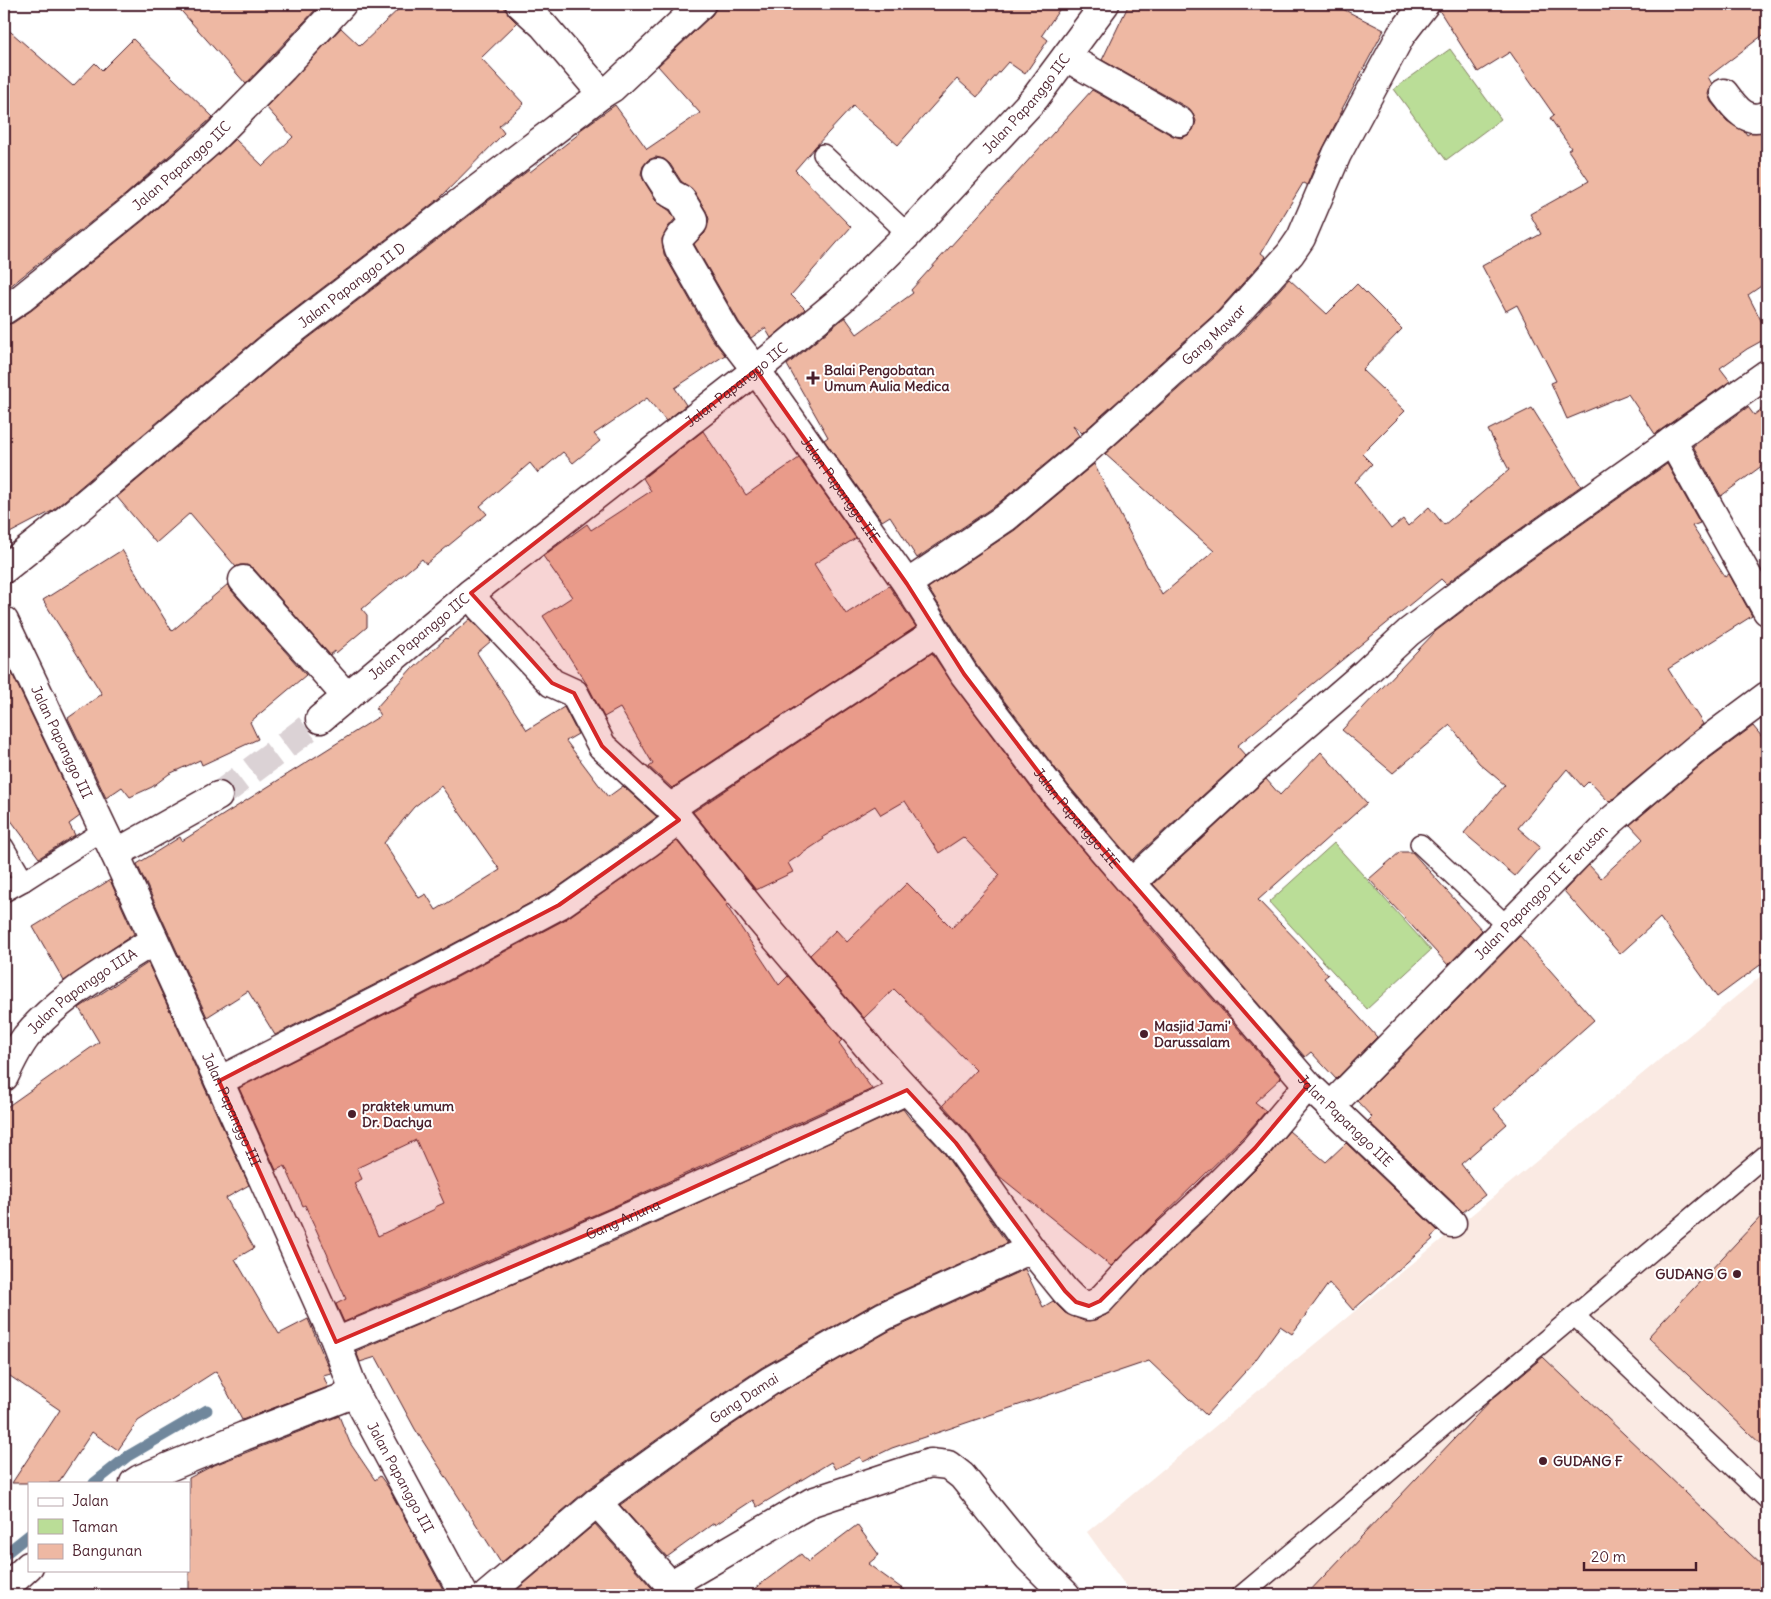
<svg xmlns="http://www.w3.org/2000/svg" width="1771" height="1599" font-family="Delius,sans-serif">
	<rect width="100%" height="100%" fill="#fff"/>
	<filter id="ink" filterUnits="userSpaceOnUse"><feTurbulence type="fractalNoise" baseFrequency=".02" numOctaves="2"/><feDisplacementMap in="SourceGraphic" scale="10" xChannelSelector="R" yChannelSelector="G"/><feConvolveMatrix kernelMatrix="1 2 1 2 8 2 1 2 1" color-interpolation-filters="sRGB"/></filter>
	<g filter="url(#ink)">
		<!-- built -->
		<path fill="#faeae3" d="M1767,971v624h-635l-45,-63z"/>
		<!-- green -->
		<g fill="#badd97" stroke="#827e61">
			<path d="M1450,49l51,70 -55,41 -52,-71z"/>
			<path d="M1334,843l97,107 -64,59 -98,-107z"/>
		</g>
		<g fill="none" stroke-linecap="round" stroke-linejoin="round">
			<!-- stream -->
			<g stroke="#6f879c" stroke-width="11">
				<path d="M94,1483l34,-27 79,-46"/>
				<path d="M4,1555l25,-20"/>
			</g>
		</g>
		<!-- building -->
		<g fill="#eeb8a3" stroke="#4a1f2b" fill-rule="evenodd">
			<path d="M175,4h138l4,4 -71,76z"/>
			<path d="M404,4h101v5l4,6 8,8 -36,35 43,46 -25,22 5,7 -64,65 -179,137 -209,176 -48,25v-211l9,-2 19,-13 113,-91 90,-80 28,27 30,-29 -27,-30 75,-79 19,18z"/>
			<path d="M716,4h347l-21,31 6,5 -23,34 -17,-12 -31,35 -20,-18 -59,66 -45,-39 -38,41 -20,23 56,57 -60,68 14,14 -34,29 -6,-10 -14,10 -12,-16 -45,-78 11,-11 4,-14 -3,-8 -12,-20 -13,-10 -11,-17 -6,-5 -8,-2 -8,3 -5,6 -2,8 3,7 13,21 13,9 5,8 -7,8 -6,12 2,15 48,85 13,16 -50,33 11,17 -20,16 -19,-23 -53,36 6,7 -27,22 -10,-11 -25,21 -8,-10 -50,43 7,8 -61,50 -4,-5 -60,50 5,6v12l-31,26 -1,-2 -5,4 -76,-86 -7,-4h-7l-4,2 -46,-54 -34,30 -39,-46 164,-138 248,-189 1,2 50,-39 -1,-2 36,-26 32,44 53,-36 -42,-47 54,-51 4,-6z"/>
			<path d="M1129,4h204l51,26 -42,79h1l-25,49 -11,27 -4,-2 -42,70 5,4 -48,54 -136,122 -9,-8 6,11 -6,5 -77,64 -79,53 -27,-42 -8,5 -58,-81 4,-3 -41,-72 58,-48 12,17 56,-41 -2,-3 181,-200 81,46 8,2 7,-3 5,-5 3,-9 -3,-7 -5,-6 -86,-48z"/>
			<path d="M1440,4h327v28l-59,45 4,7 -4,10 3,8 16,19 18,11 2,3 3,-2 17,-1v150l-19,13 19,37v6l-20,11 -27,19 10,13 -75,53 -27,-40 -61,25 -16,-36 5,-2 -39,-76 -11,6 -24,-45 59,-32 -11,-20 59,-33 -21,-31 3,-2 -21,-30 4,-3 -44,-63 -32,20 -39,-62z"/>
			<path d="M4,26l69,60 22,-23 7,7 31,-31 80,78 -88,78 -121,96z"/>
			<path d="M1289,279l38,35 30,-30 45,45 -40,41 43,41 -43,43 10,10 -17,18 36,47 12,-10 5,7 21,-19 15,18 65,-55 -21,-40 44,-22 49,78 -89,63 -46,35 -5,-5 -204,167 9,10 -114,104 -64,-75 -91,-120 -49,-77 87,-58 79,-66 68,131 52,-44 -109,-97 135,-120z"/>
			<path d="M1767,405v57l-46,34 -28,-50 55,-39 6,8z"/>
			<path d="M703,431l43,64 53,-37 57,80 -42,26 32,50 43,-28 27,41 -244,161 -23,-21 4,-3 -33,-56 -16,9 -16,-31 -45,-70 29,-19 -29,-41 44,-32 4,6 60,-39 -8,-13z"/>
			<path d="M1667,464l33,59 -8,3 33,51 4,-3 23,42 -84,53 35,55 -94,78 -20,-21 -6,6 -16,-18 -49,59 22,19 -25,29 -51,-43 41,-48 -26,-22 -29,-38 -57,48 -51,-43 94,-99 74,-56z"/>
			<path d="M122,550l50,81 56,-47 3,6 75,85 -56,47 8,17 -56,26 -2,-5 -31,14 -17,13 -22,10 -8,-10 -16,11 -38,-80 34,-24 -59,-94z"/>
			<path d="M470,619l21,22 -14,12 50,77 37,-23 14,27 -12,7 42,56 15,-11 34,31 -106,75 -134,71 -142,72 -27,-44 -41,26 -70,-153 43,-27 2,4 198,-125 -4,-8 36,-40h2l32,-30 1,1zM441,786l59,84 -64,40 -10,-16 -7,4 -35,-55 30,-36z"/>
			<path d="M932,653l20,30 92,122 237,273 -26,24 11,9 -23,26 -132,129 -112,-90 -30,-42 -26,-29 33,-35 -82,-81 -30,29 -54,-63 26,-25 11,12 60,-59 45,45 48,-53 -37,-38 -24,16 -34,-52 -24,14 -6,-9 -52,31 1,2 -36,24 5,9 -37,18 -63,-78z"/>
			<path d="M4,657l76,159 -11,8 6,11 -36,23 -35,-47z"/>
			<path d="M1753,726l14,17v217l-50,37 -57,-79 -40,36 -56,-63 25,-26 12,13 42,-39 -13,-14 77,-65z"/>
			<path d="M1321,752l46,51 -109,97 47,49 23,26 -4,3 53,59 -41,42 -25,-27 -6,5 -152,-173 113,-105 14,16z"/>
			<path d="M677,841l51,63 -2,1 53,80 9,-9 54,64 -3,3 33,46 -264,120 -264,113 -8,-18 10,-5 -18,-41h1l-24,-53 -2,1 -18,-40 -9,4 -37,-82 192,-97 135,-72zM416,1140l28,63 -9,4v2l-57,27 -24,-53 8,-4 -5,-11z"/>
			<path d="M1400,852h12l70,78 -34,35 -79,-86z"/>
			<path d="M110,880l24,54 -70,47 -31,-54z"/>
			<path d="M1520,936l74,84 -100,89 13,15 -46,40 24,31 -22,17 -95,-91 4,-4 -15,-16z"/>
			<path d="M148,963l101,222 -23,13 28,50 -19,11 44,75 29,-15 23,54 -8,2 5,12 -86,33 -26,-49 -78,50 -20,29 -26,-18 -34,51h-46l48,-73 -56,-38v-263l95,-67 -20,-34z"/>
			<path d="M903,1109l9,12 1,-1 31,33 63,90 -130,59 -116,66 -63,42 -110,79 -87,74 -86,-134 -39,-72 -16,5 -4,-11 265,-113z"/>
			<path d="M1289,1131l37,31 20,-19 92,88 -7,6 2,2 -80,71 -24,-27 -37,51 -12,-8 -26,36 -48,53 -57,-54 -257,87 -29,14 -3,-5 -25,12 -4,-7 -74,45 -4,-7 -38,25 -1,-2 -47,34 -47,-52 96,-69 62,-42 113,-64 134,-61 18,38 10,-6 12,12 19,8 11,-1 11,-5 40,-41 68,-63 52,-52z"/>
			<path d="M1767,1210v240l-119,-113z"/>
			<path d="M1543,1357l224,213v25h-461l185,-195z"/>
			<path d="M339,1416l11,27 25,37 5,-4 8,11 58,108h-257v-117l23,-12z"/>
			<path d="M595,1524l63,71h-136l-4,-6z"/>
			<path d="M857,1525l22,30 -11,9 43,31h-165l55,-41 7,8z"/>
		</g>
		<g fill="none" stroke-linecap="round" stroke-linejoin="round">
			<!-- street-tunnel -->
			<path stroke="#dbd2d5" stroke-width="28" stroke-dasharray="28 14" stroke-linecap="butt" d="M218,796l102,-77"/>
			<defs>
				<g id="lane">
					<path d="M823,154l85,80"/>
					<path d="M1420,844l88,83"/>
					<path d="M4,847l20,34"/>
					<path d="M4,892l20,-11 80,-51"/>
					<path d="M1575,1316l192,183"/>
					<path d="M1242,1595l525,-441"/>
				</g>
				<g id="street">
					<path d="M520,4l23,21 59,69"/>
					<path d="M1066,57l114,65"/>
					<path d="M1724,93c11,15 23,32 43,22"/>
					<path id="s1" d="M657,173l13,20 11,6 12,20v4l-12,13 -4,6 2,7 47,82 30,39 151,214 57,90 92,121 75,88 32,34 145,168 144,138"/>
					<path id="s2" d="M4,310l18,-12 113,-91 79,-69 69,-70 59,-64"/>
					<path d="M1672,441l95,170"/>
					<path id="s3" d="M4,569l58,-46 209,-176 331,-253 10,-6 89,-84"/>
					<path d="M243,580l104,117"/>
					<path id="s4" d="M907,584l98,-66 78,-65 146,-131 61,-68 11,-16 36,-84 64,-119 24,-31"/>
					<path d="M471,593l9,14 72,76 22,10 28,53 68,62 87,108 118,139 81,88 75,106 34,42 11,11 13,4 11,-5 35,-38 68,-63 52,-52 53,-63"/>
					<path id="s5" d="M4,621l111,233 104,227 117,261 19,51 109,202"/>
					<path id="s6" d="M320,719l151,-126 285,-223 86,-71 66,-65 127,-136 70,-94"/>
					<path d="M670,808l266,-176"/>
					<path d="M115,854l103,-58"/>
					<path d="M1131,883l131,-121 103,-89 44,-41 92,-70 266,-188"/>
					<path id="s7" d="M4,1077c6,-13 13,-28 22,-40 34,-42 84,-68 128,-97"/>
					<path d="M219,1081l205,-104 135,-72 88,-61 32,-24"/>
					<path id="s8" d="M1330,1107l281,-286 86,-73 70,-52"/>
					<path id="s9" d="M336,1342c33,-14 67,-28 101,-42 158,-67 315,-137 470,-210"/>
					<path d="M134,1483l6,-4 104,-43 111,-43"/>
					<path d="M597,1502l82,93"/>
					<path d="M670,1585l142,-83 118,-39 18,2 14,11 66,81 38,38"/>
					<path d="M4,1589l25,-23"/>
					<path id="s10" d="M487,1595l110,-93 110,-79 63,-42 114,-65 147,-67"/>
				</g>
			</defs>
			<!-- lane casing -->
			<use href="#lane" stroke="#4a1f2b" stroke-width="22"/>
			<!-- street casing -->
			<use href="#street" stroke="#4a1f2b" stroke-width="31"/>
			<!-- lane -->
			<use href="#lane" stroke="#fff" stroke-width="19"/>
			<!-- street -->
			<use href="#street" stroke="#fff" stroke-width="28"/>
		</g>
	</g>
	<!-- marked area -->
	<path fill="#d62828" fill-opacity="0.2" stroke="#d62828" stroke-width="4" stroke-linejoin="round" d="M756,370l151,214 57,90 92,121 252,290 -53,63 -155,153 -11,5 -13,-4 -11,-11 -109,-148 -49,-53 -272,124 -299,128 -117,-261 340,-176 120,-85 -77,-74 -28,-53 -22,-10 -81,-90z"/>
	<!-- markers -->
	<g fill="#4a1f2b" stroke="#fff" stroke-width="2">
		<path d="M810.5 370.5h5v5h5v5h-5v5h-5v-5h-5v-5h5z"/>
		<circle cx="1144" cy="1034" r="5"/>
		<circle cx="352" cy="1114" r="5"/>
		<circle cx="1737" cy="1274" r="5"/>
		<circle cx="1543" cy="1461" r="5"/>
	</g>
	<g text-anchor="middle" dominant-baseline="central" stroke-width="4" stroke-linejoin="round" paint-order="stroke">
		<!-- street labels -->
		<g font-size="14" fill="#4a1f2b" stroke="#fff">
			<text stroke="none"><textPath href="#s6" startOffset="939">Jalan Papanggo IIC</textPath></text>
			<text stroke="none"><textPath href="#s2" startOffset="229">Jalan Papanggo IIC</textPath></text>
			<text stroke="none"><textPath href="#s3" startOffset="449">Jalan Papanggo II D</textPath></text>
			<text stroke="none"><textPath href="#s4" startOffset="396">Gang Mawar</textPath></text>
			<text stroke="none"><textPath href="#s6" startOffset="534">Jalan Papanggo IIC</textPath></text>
			<text stroke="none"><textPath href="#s1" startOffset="386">Jalan Papanggo IIE</textPath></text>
			<text stroke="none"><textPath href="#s6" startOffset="129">Jalan Papanggo IIC</textPath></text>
			<text stroke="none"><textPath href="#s5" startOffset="134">Jalan Papanggo III</textPath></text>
			<text stroke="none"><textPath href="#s1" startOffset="791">Jalan Papanggo IIE</textPath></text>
			<text stroke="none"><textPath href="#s8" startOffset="301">Jalan Papanggo II E Terusan</textPath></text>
			<text stroke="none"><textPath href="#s7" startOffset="119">Jalan Papanggo IIIA</textPath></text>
			<text stroke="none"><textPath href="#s5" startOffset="539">Jalan Papanggo III</textPath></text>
			<text stroke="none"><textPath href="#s1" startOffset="1196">Jalan Papanggo IIE</textPath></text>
			<text stroke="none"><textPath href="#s9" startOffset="312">Gang Arjuna</textPath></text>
			<text stroke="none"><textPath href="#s10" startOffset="324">Gang Damai</textPath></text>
			<text stroke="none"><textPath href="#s5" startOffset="944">Jalan Papanggo III</textPath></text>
		</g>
		<!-- poi labels -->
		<g font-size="14" font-weight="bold" fill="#4a1f2b" stroke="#fff" text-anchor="start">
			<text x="824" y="370">Balai Pengobatan<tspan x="824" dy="16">Umum Aulia Medica</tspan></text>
			<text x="1154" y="1026">Masjid Jami'<tspan x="1154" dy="16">Darussalam</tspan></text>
			<text x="362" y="1106">praktek umum<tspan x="362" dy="16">Dr. Dachya</tspan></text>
			<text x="1727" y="1274" text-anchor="end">GUDANG G</text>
			<text x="1553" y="1461">GUDANG F</text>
		</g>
	</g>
	<!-- margin -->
	<rect width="1771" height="1599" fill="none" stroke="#fff" stroke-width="20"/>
	<rect x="10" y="10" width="1751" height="1579" fill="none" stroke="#4a1f2b" stroke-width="2" filter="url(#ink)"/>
	<!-- legend -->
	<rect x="28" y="1482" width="162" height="90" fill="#ffffff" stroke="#b7a5aa"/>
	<rect x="38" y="1498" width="25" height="8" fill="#ffffff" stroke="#b7a5aa"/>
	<text x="72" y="1506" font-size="15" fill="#4a1f2b">Jalan</text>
	<rect x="38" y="1519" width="25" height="15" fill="#badd97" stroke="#b7a5aa"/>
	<text x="72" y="1532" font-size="15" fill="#4a1f2b">Taman</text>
	<rect x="38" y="1544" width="25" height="15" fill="#eeb8a3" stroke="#b7a5aa"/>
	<text x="72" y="1556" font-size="15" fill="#4a1f2b">Bangunan</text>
	<!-- scale -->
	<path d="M1584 1562v8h112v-8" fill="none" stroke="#4a1f2b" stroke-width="2.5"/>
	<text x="1591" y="1562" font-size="15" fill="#4a1f2b" stroke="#ffffff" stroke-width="4" paint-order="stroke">20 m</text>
</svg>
